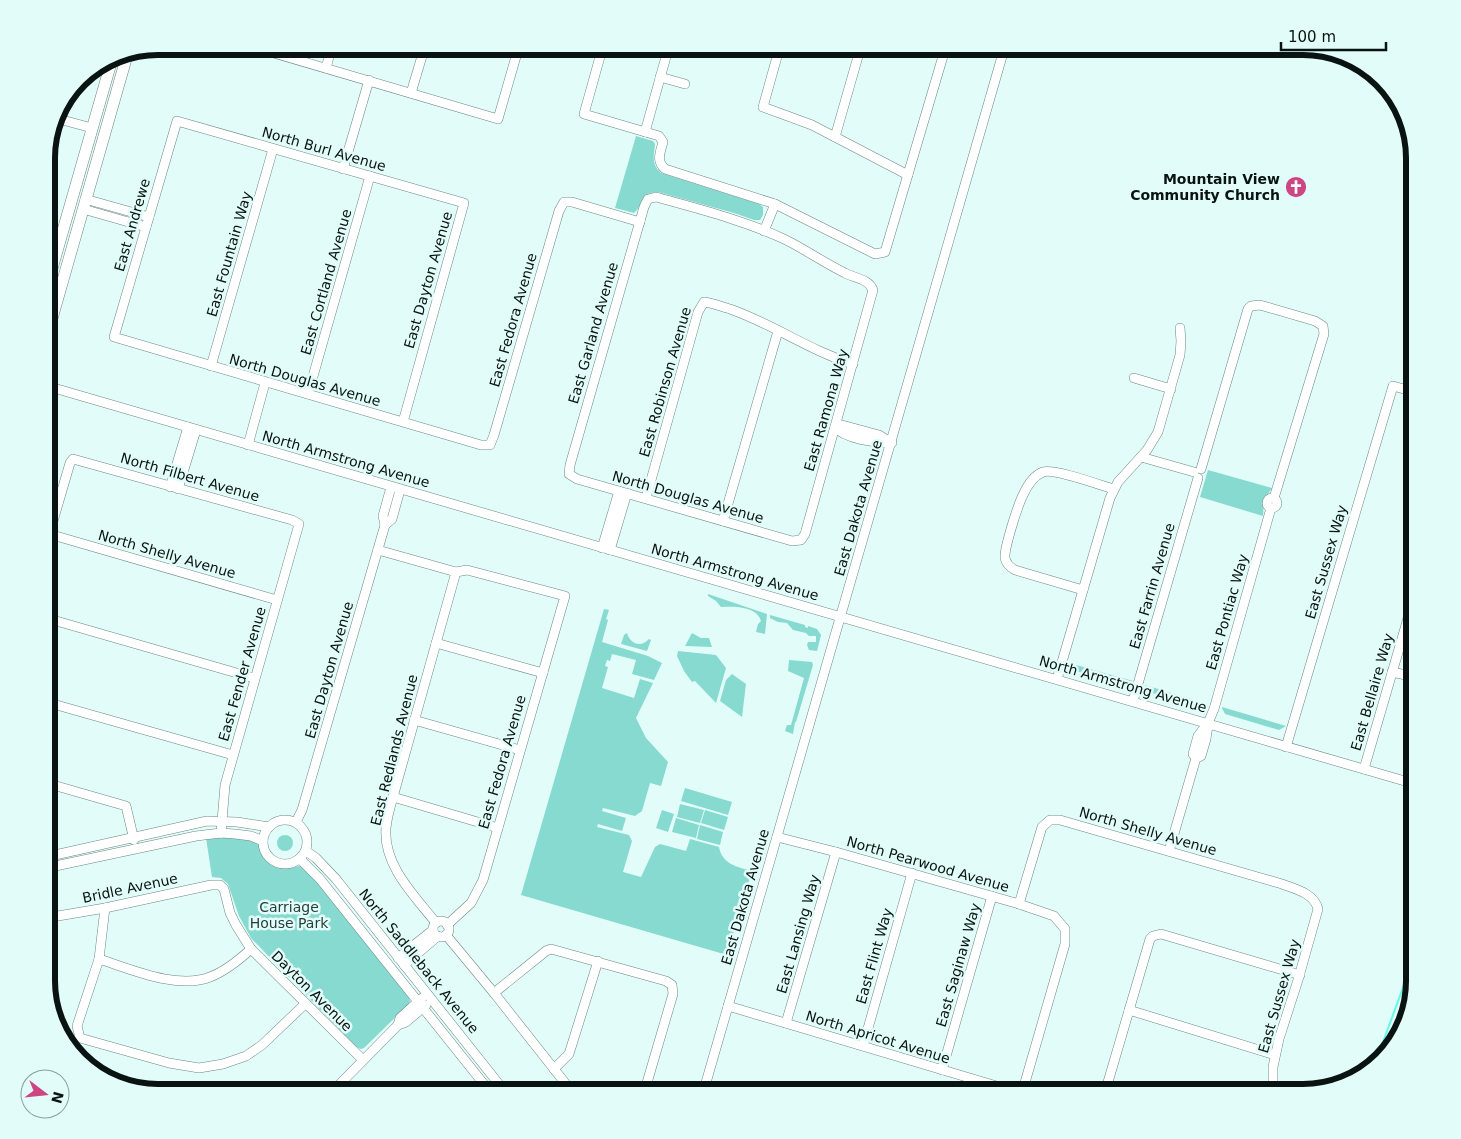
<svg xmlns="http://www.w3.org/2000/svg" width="1461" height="1139" viewBox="0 0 1461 1139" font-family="'DejaVu Sans',sans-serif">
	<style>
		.green { fill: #87dacf }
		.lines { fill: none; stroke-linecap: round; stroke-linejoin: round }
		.stream { stroke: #63f9e9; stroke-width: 2 }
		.minor-casing { stroke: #6d8682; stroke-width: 10 }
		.major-casing { stroke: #6d8682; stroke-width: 12 }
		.minor { stroke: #fff; stroke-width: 9 }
		.major { stroke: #fff; stroke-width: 11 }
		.labels { text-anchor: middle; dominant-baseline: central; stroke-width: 5; stroke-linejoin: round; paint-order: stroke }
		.street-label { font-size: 14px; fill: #091311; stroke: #e2fdf9 }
		.poi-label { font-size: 14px; font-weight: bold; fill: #091311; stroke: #e2fdf9; text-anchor: end }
		.park-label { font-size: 14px; fill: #253f3b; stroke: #e2fdf9 }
		.rim { fill: none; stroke: #091311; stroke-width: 6 }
	</style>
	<rect width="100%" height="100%" fill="#e2fdf9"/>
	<g class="green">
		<path d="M636,136L653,141L655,144C654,156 651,164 661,173L759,204L763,207V215L760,220H754L734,213L658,192C638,193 645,204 634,213L615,208Z"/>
		<path d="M1208,470L1272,488L1264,500L1263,516L1200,497Z"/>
		<path d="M708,594L767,614L765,634L756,632L758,624L761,621C757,606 733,606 721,607L716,601L708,596Z"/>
		<path d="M604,609L609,610L606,619L608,620L602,642L648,656L662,663L654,680L632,674L636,660L612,654L610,661L607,660L605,666L608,667L602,688L634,698L640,679L653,683L636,718L646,738L668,762L661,786L650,783L642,811L635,816L603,808L602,811L626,818L622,831L598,824L597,827L629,835L632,841L623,872L641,877L655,847L660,844L686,851L690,839L719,847C722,864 737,867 752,871L727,955L521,895Z"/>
		<path d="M770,615L805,625V627L808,628V626L817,629L821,635L817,651L809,650L807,645L808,642H816V636H809L806,633L793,630L787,623L778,622L770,618Z"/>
		<path d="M627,633C630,644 641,648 649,639L651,640L647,651L621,644L624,635Z"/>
		<path d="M692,633L701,638H709L712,647L685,646Z"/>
		<path d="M678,651L716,655L726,668L716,703L695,681L692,682L684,671L677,656Z"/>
		<path d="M789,660L812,662L813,665L796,722H795L793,734L785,731L787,725H791L804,678L788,671Z"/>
		<path d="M1069,663L1133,681L1125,686L1073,670Z"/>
		<path d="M732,674L746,684L742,717L720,701L726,680Z"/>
		<path d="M1145,685L1208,704L1202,708L1149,692Z"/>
		<path d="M1222,708V707L1286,726L1279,730L1225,714Z"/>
		<path d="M685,788L732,802L728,815L681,801Z"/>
		<path d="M680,804L704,810L700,823L677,817Z"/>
		<path d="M662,810L674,814L668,832L656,828Z"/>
		<path d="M705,810L728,817L724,830L701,823Z"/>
		<path d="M676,818L699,825L696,838L672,832Z"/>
		<path d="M700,825L723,832L720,845L697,839Z"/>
		<circle cx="285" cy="843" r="8"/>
		<path d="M220,837L247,839L258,843C262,856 269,867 284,868C290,869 295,866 301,866L315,879L409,997L410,1001L408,1005L364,1048L361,1049L356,1047L251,938L239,916L228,884L221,878L212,877L206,838Z"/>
	</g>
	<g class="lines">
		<path class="stream" d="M1371,1066L1383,1042L1415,955"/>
		<g class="minor-casing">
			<g id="minor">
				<path d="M250,46L498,119L519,46"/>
				<path d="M603,46L584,114L659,136L663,142C660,153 656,161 665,169L775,204L875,254L885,252L946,46"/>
				<path d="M780,46L763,107L812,125L908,175"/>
				<path d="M326,68L332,46"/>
				<path d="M660,77L685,84"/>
				<path d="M411,93L425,46"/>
				<path d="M55,118L92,128"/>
				<path d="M645,132L669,46"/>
				<path d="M835,137L861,46"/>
				<path d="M343,169L369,80"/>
				<path d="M656,197C699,209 743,220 784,239C805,249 824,263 845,273C854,278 869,279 873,290L805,534L801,540L792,541L577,479L569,474L570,465L644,207L648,199Z"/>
				<path d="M85,199L149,217"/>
				<path d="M83,209L146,227"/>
				<path d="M764,231L775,204"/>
				<path d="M211,366L273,149"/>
				<path d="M1134,378L1171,389"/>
				<path d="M47,386L1415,784"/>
				<path d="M308,394L370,176"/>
				<path d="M403,422L464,203L177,121L114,337L481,445H490L494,435L559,211L564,202H572L640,222"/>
				<path d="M842,425L879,435L892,443C876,443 845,439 835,427Z"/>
				<path d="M248,445L265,383"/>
				<path d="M1141,457L1194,472"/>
				<path d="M1201,469L1248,309L1251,306L1260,305L1315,321L1323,326L1324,334L1274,498"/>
				<path d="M170,487L188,427"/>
				<path d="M178,489L196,430"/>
				<circle cx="1272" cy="503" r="5"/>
				<path d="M646,498L698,312L704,302C713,303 722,307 730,309C773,324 810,351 853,364"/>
				<path d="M723,521L778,331"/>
				<path d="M385,525L383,516L391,487"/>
				<path d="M49,534L277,600"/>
				<path d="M46,545L70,463L73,459L292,520L299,524L225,785L221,833"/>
				<path d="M602,548L619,491"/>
				<path d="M378,550L456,572L467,570L565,596L483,880L471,903L447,925"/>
				<path d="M610,550L627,493"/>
				<path d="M1083,590L1015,570C1010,567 1006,564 1005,558C1004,548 1018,505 1023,495C1027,486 1033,476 1043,472C1053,468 1100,485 1113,489"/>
				<path d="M46,618L254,678"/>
				<path d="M436,643L543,673"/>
				<path d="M1392,672L1415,677"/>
				<path d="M1057,679L1110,498L1118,482L1147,450L1158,432L1180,355L1181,341L1180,328"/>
				<path d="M1133,701L1198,478"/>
				<path d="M46,702L233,755"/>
				<path d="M414,720L520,750"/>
				<path d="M1286,747L1393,386L1415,392"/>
				<path d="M1196,758L1193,754L1198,736L1208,723L1214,709L1271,508"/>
				<path d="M1364,769L1415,594"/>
				<path d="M46,783L126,806L134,840"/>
				<path d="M393,797L498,828"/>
				<circle cx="285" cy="842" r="22"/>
				<path d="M296,822L302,810L385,525L392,519L400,490"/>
				<path d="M777,837L836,852L1019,904L1054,916L1065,929V944L1022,1093"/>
				<path d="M306,851L316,858L336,879L506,1093"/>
				<path d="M1169,851L1196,758L1201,756L1206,739L1208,725"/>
				<path d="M46,857L207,821L237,822L269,827"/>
				<path d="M300,859L320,879L491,1093"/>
				<path d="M46,868L196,836L221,833L235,834L251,836L263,841"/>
				<path d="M1019,904L1042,827L1050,820H1060L1282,884C1295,889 1314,893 1318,909L1298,980L1279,1039L1273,1067V1093"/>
				<path d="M105,908L99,959L77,1026L80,1038L169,1063L199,1068L223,1064L246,1056L262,1045L305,1004"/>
				<path d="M46,918L105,908L211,885H220L224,889L230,913L236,925L251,949L363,1060"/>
				<circle cx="441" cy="929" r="8"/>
				<path d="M436,923C415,896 383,866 386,828C387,818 390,807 393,797L456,572"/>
				<path d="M446,935L494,993L573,1093"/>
				<path d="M398,958L433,930"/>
				<path d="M99,959C131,969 177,990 210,977C226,971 239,960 251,949"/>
				<path d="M404,965L438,936"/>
				<path d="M494,993L546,951L551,949L666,981L672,985L673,994L644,1093"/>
				<path d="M728,1006L1020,1093"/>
				<path d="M1129,1010L1275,1055"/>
				<path d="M786,1023L836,852"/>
				<path d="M398,1025L400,1018L422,998"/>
				<path d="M863,1046L912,873"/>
				<path d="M554,1069L569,1054L598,961"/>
				<path d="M942,1070L992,896"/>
				<path d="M1273,1090L1304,1089"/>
				<path d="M331,1093L398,1025L406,1022L426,1005"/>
				<path d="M407,1093L418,1087L427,1093"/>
				<path d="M703,1093L1005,46"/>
				<path d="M1116,1093L1108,1082L1150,939L1153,936L1161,934L1300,975"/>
			</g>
		</g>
		<g class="major-casing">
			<g id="major">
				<path d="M47,286L113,56"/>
				<path d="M47,336L128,52"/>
			</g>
		</g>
		<use href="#minor" class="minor"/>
		<use href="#major" class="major"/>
	</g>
	<defs>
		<g id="church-disc" transform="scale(1.125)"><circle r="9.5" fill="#cd4581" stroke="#e2fdf9"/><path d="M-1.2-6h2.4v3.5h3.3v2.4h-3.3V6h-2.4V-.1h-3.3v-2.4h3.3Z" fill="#fff"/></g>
	</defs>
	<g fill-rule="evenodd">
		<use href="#church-disc" x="1296" y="187"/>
	</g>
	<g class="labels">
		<g class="street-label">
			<text transform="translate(324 149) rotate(16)">North Burl Avenue</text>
			<text transform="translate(132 225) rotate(-74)">East Andrewe</text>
			<text transform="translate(229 254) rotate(-74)">East Fountain Way</text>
			<text transform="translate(428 280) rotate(-74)">East Dayton Avenue</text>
			<text transform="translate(326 282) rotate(-74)">East Cortland Avenue</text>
			<text transform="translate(513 320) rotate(-74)">East Fedora Avenue</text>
			<text transform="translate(593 333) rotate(-74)">East Garland Avenue</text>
			<text transform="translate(305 380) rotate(16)">North Douglas Avenue</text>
			<text transform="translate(665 382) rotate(-74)">East Robinson Avenue</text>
			<text transform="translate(826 410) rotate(-74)">East Ramona Way</text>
			<text transform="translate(346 459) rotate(16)">North Armstrong Avenue</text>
			<text transform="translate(190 477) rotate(16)">North Filbert Avenue</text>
			<text transform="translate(688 497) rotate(16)">North Douglas Avenue</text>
			<text transform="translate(858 508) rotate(-74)">East Dakota Avenue</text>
			<text transform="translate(167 554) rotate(16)">North Shelly Avenue</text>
			<text transform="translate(1326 562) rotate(-74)">East Sussex Way</text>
			<text transform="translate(735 572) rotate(16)">North Armstrong Avenue</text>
			<text transform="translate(1152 586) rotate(-74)">East Farrin Avenue</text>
			<text transform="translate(1227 612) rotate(-74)">East Pontiac Way</text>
			<text transform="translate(329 670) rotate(-74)">East Dayton Avenue</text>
			<text transform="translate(242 674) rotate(-74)">East Fender Avenue</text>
			<text transform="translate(1123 684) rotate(16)">North Armstrong Avenue</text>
			<text transform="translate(1372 692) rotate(-74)">East Bellaire Way</text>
			<text transform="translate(394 750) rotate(-76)">East Redlands Avenue</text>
			<text transform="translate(502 762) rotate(-74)">East Fedora Avenue</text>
			<text transform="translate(1148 831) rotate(16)">North Shelly Avenue</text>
			<text transform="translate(928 864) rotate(16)">North Pearwood Avenue</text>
			<text transform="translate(130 888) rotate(-12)">Bridle Avenue</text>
			<text transform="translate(745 897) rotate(-74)">East Dakota Avenue</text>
			<text transform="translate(798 934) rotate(-74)">East Lansing Way</text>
			<text transform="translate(874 956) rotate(-74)">East Flint Way</text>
			<text transform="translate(419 961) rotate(51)">North Saddleback Avenue</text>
			<text transform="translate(958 965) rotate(-74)">East Saginaw Way</text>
			<text transform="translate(312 991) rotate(45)">Dayton Avenue</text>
			<text transform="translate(1279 996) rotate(-74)">East Sussex Way</text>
			<text transform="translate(878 1037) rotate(17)">North Apricot Avenue</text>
		</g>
		<g class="poi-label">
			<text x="1280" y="179">Mountain View<tspan x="1280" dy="16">Community Church</tspan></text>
		</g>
		<g class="park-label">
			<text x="289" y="907">Carriage<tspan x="289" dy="16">House Park</tspan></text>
		</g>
	</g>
	<path d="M0 0H1461V1139H0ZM158 55H1303A103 103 0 0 1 1406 158V981A103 103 0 0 1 1303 1084H158A103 103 0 0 1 55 981V158A103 103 0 0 1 158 55Z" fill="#e2fdf9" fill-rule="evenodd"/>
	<path class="rim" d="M158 55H1303A103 103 0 0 1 1406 158V981A103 103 0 0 1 1303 1084H158A103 103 0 0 1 55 981V158A103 103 0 0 1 158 55Z"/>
	<g transform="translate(45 1094) rotate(106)"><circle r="24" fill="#e2fdf9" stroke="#8b9f9c"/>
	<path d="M0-4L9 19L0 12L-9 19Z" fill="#cd4581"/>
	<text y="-8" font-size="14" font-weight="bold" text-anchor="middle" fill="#091311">N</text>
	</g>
	<path d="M1281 42v8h105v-8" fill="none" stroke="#091311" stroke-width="2.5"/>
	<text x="1288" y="42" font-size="15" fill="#091311" stroke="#e2fdf9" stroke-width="4" paint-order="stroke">100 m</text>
</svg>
